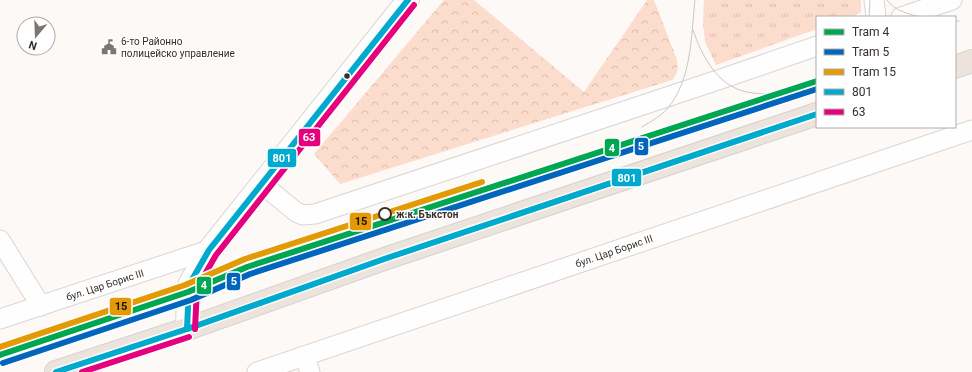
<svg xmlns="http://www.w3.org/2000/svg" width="972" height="372" viewBox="0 0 972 372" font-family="Roboto,sans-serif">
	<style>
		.grass { fill: url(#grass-tufts) }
		.park { fill: url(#park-crowns) }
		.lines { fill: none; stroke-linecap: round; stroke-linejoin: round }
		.minor-casing { stroke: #dad5d2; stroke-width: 21 }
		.tertiary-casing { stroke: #dad5d2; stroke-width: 24 }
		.primary-casing { stroke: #d6d3d1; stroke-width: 24 }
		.minor { stroke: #fffefe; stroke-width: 19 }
		.tertiary { stroke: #fffefe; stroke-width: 22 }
		.primary { stroke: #ece3dc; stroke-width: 22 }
		.tram { stroke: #c9c8c7; stroke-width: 1 }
		.bus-1-casing { stroke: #fff; stroke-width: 9 }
		.bus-2-casing { stroke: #fff; stroke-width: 9 }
		.bus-1 { stroke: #00a9ce; stroke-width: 6 }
		.bus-2 { stroke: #e5007d; stroke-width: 6 }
		.tram-1-casing { stroke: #fff; stroke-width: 9 }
		.tram-2-casing { stroke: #fff; stroke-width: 9 }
		.tram-3-casing { stroke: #fff; stroke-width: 9 }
		.tram-1 { stroke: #00a651; stroke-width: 6 }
		.tram-2 { stroke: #0065bd; stroke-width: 6 }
		.tram-3 { stroke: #e49a04; stroke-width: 6 }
		.bus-dot { fill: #372e2a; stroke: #fff; stroke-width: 1.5 }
		.stop-dot { fill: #fff; stroke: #372e2a; stroke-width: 2 }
		.labels { text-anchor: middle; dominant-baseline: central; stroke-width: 3; stroke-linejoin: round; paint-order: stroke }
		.poi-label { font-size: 10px; fill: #372e2a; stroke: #fff; text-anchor: start }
		.stop-label { font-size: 10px; font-weight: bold; fill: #372e2a; stroke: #fff; text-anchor: start }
		.street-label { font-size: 10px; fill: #372e2a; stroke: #fff }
		.line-badge { stroke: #fff; stroke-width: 1.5 }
		.badge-label { font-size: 11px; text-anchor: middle; font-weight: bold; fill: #fff }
		.pale-badge-label { font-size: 11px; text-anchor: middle; font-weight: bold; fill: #111 }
	</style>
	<defs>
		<pattern id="grass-tufts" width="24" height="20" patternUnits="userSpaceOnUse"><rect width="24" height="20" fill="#fcddcd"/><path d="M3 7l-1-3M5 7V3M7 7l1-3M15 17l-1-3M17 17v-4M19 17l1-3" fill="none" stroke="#d9beb0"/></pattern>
		<pattern id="park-crowns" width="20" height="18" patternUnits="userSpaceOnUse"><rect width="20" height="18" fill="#fcddcd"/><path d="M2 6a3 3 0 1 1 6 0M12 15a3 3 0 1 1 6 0" fill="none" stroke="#d9beb0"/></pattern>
	</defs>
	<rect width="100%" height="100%" fill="#fcf9f7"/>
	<path class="grass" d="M704,0H861V12L851,17H817V29L716,65L705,42L703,22Z"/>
	<path class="park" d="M444,0H474L584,92L647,0H654L677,60C678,68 678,74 672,80L340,184L314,154Z"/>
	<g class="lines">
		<g class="minor-casing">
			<g id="minor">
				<path d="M874,0L876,17"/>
				<path d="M901,17L952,0"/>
				<path d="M262,184L296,212L303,215L315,214L721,79L817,46"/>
				<path d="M0,240L41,306"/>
				<path d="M0,319L209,250"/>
				<path d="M304,356L310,372"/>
				<path d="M257,372L972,130"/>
			</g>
		</g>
		<g class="tertiary-casing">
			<path id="tertiary" d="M187,329L188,292L189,285L209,250L408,0"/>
		</g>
		<g class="primary-casing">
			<g id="primary">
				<path d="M955,67L972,61"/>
				<path d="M56,372L187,329L387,258L817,114"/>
			</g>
		</g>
		<use href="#minor" class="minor"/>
		<use href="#tertiary" class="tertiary"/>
		<use href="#primary" class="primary"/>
		<g class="tram">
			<path d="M887,0C895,11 908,14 921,17"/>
			<path d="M869,17L870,0"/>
			<path d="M955,21H959"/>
			<path d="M693,30C702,56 717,86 747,92C756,94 765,94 775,94"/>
			<path d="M809,83L817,79"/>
			<path d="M642,127C650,122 661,116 667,109C692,80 691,36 695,0"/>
		</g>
		<g class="bus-1-casing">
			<g id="bus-1">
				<path d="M187,329L189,285L209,250L408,0"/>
				<path d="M56,372L187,329L387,258L817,114"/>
			</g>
		</g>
		<g class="bus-2-casing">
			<g id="bus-2">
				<path d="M195,329L197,288L216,255L414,5"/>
				<path d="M82,372L189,337"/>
			</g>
		</g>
		<use href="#bus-1" class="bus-1"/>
		<use href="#bus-2" class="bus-2"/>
		<g class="tram-1-casing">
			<path id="tram-1" d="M0,355L188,292L247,267L817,81"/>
		</g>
		<g class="tram-2-casing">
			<path id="tram-2" d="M3,363L191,300L250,274L817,89"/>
		</g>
		<g class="tram-3-casing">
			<path id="tram-3" d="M0,347L185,285L245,259L482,182"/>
		</g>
		<use href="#tram-1" class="tram-1"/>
		<use href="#tram-2" class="tram-2"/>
		<use href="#tram-3" class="tram-3"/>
	</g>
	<defs>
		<g id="civic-bare" transform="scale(1.2)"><path d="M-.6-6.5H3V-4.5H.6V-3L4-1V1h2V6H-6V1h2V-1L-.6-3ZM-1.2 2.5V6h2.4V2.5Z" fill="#7c7572" stroke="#fff" stroke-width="2.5" paint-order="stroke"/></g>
	</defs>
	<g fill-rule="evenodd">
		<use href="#civic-bare" x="109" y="47"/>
	</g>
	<circle class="bus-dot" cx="347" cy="76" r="3.5"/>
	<circle class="stop-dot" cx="385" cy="214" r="6"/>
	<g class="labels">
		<g class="poi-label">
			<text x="121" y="41">6-то Районно<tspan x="121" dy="12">полицейско управление</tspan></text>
		</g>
		<g class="stop-label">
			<text x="396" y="214">ж.к. Бъкстон</text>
		</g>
		<g class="street-label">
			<text transform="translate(614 251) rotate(-19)">бул. Цар Борис III</text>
			<text transform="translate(105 285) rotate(-18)">бул. Цар Борис III</text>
		</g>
	</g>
	<g class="line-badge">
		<rect x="298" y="128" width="23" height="19" rx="4" fill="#e5007d"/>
		<rect x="634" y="137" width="15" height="19" rx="4" fill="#0065bd"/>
		<rect x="604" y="138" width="16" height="19" rx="4" fill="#00a651"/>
		<rect x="267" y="148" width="30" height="20" rx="4" fill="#00a9ce"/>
		<rect x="611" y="168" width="31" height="19" rx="4" fill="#00a9ce"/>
		<rect x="349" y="212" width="23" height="19" rx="4" fill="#e49a04"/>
		<rect x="226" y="272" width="15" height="19" rx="4" fill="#0065bd"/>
		<rect x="196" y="276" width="16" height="19" rx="4" fill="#00a651"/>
		<rect x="109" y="297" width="23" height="19" rx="4" fill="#e49a04"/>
	</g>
	<g class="badge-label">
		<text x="309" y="141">63</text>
		<text x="641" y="150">5</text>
		<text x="612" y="152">4</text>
		<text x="282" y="162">801</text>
		<text x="627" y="182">801</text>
		<text x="234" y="285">5</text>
		<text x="204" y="289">4</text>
	</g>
	<g class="pale-badge-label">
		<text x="361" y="225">15</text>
		<text x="121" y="310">15</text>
	</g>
	<rect x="816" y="16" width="140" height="112" fill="#ffffff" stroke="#afabaa"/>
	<rect x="824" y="29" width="20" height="6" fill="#00a651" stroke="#afabaa"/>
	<text x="852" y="36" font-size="12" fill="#372e2a">Tram 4</text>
	<rect x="824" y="49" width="20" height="6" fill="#0065bd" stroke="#afabaa"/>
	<text x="852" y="56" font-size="12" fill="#372e2a">Tram 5</text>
	<rect x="824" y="69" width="20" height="6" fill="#e49a04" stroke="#afabaa"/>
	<text x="852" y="76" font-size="12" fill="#372e2a">Tram 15</text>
	<rect x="824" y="89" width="20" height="6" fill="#00a9ce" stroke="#afabaa"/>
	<text x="852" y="96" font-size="12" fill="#372e2a">801</text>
	<rect x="824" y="109" width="20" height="6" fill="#e5007d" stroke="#afabaa"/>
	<text x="852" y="116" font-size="12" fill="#372e2a">63</text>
	<g transform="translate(36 36) rotate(199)"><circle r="19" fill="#ffffff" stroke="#afabaa"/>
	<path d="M0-3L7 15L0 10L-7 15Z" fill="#7c7572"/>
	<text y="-6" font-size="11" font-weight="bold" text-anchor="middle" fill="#372e2a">N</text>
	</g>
</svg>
